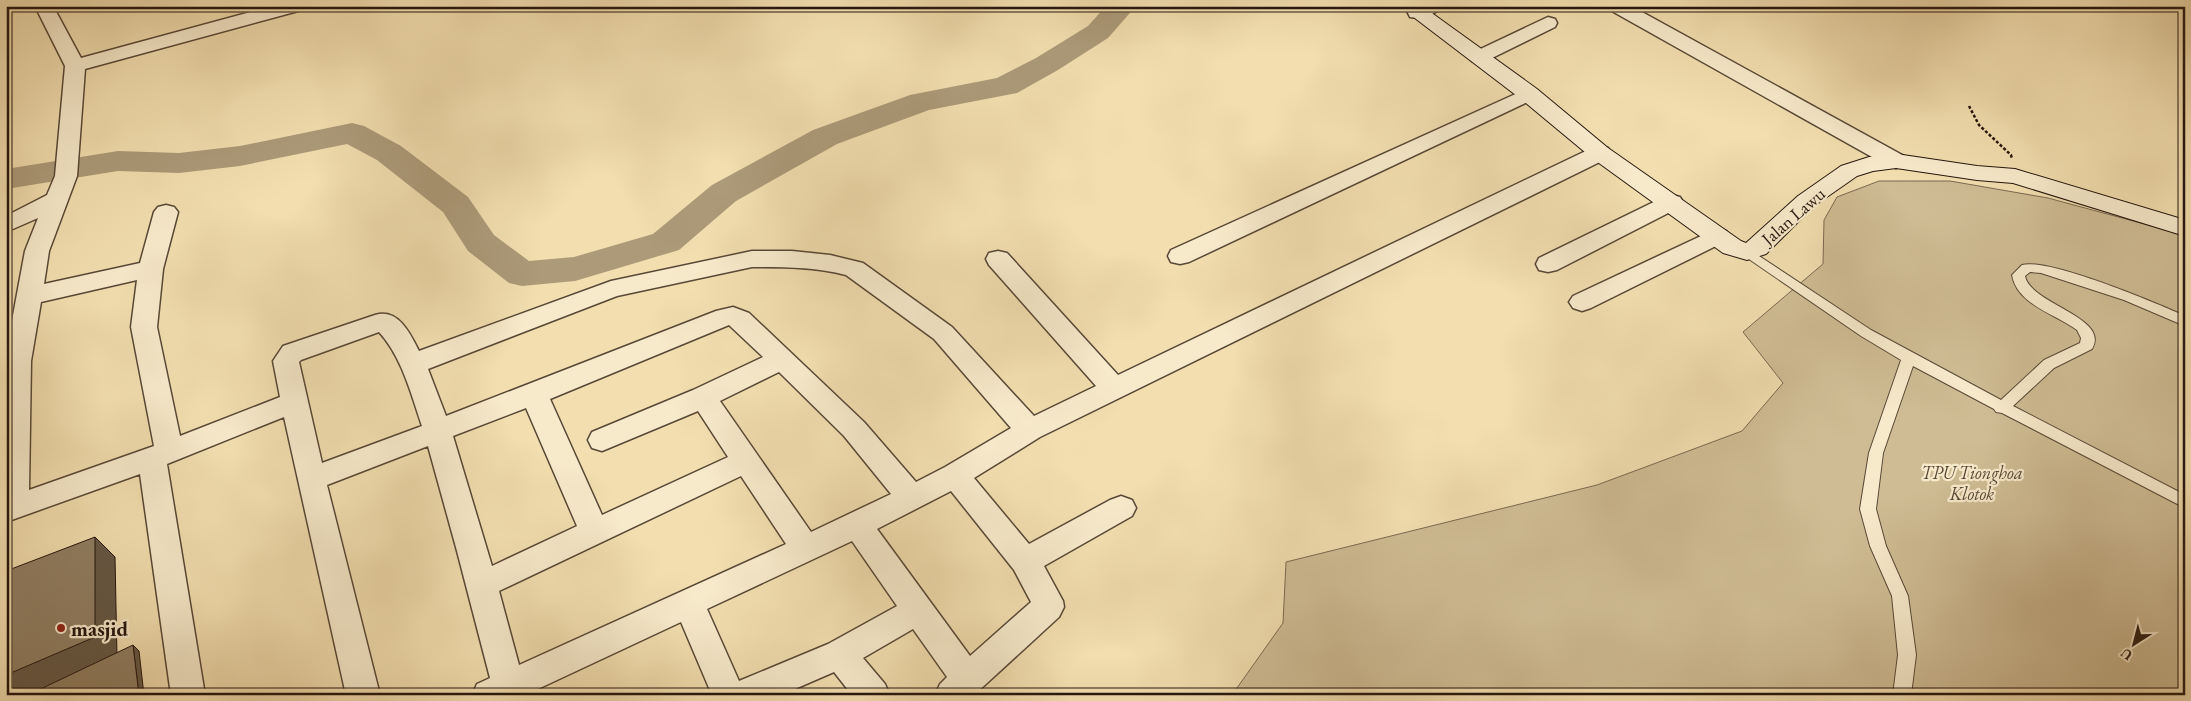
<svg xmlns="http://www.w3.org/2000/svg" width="2191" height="701" viewBox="0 0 2191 701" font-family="'EB Garamond',serif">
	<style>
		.green { fill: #cfbc94; stroke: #7a6952 }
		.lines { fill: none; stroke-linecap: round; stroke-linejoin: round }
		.river { fill: #ac9a79; fill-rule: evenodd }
		.lane-casing { stroke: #584837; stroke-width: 2 }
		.street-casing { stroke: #584837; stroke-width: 3 }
		.secondary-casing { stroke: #25160f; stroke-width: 2 }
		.path { stroke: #25160f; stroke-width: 2.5; stroke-dasharray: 3 2; stroke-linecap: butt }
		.lane { fill: #f7eacb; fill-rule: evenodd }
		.street { fill: #f7eacb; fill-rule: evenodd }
		.secondary { fill: #f7eacb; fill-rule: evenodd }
		.shaded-wall { fill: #655845; stroke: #25160f }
		.building { fill: #907e62; stroke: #25160f }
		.poi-dot { fill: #8f2418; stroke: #f7eacb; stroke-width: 2 }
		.labels { text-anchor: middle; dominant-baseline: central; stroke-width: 4.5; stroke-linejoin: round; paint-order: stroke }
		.street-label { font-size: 18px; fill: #25160f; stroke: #f7eacb }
		.park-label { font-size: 18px; font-style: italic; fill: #584837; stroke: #f7eacb }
		.near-poi-label { font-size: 21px; font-weight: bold; fill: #25160f; stroke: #f7eacb; text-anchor: start }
	</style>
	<rect width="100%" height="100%" fill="#f2deaf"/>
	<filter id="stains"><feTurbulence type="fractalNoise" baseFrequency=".004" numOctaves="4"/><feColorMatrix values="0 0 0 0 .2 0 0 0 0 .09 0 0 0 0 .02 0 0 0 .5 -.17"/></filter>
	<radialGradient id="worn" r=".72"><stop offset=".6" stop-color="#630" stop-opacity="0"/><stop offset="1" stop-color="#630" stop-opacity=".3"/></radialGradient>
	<path class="green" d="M1879,181H1950L2048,198L2185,235V695H1232L1283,623L1286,562L1597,485L1742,431L1783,383L1743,332L1823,264L1824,220L1837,197Z"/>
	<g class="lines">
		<path class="river" d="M1106,6H1136L1108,38L1058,70L1017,93L929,110L837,144L736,201L679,250L575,281L522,286L509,283L468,251L443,212L377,160L347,144L240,166L179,173L118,171L6,189V169L118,151L179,153L240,146L352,123L364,126L401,146L468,197L494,235L529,261L574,257L653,234L712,185L813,130L910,95L997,78L1036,58L1088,26Z"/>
		<g class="lane-casing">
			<path id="lane" d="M1747,248L1871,330L2001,400L2044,360L2080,343L2081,338L2077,330C2056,314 2017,305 2012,275L2022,265C2049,258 2156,303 2185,316V326L2124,300L2041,273L2030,272L2025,276C2030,304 2111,317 2092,349L2054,368L2013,406L2185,495V508L2002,413L1996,412L1994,409L1913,366L1883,453L1876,509L1886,546L1908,596L1916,655L1911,695H1893L1898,655L1892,596L1870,546L1860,509L1869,453L1901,360L1861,336L1743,255L1741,252L1743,249Z"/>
		</g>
		<g class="street-casing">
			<g id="street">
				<path d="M35,6H53L81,58L273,6H304L302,10L85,69L77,176L49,251L44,284L140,263L154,212L158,207L166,205L174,207L178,212L163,269L157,327L180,436L280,397L273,361L283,346L375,315C398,308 410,333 419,351L611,281L752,251H792L830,255L863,263L952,327L1034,416L1096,386L989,265L986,259L989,253L998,251L1007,253L1118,375L1592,148L1600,146L1608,148L1611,153L1608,158L1040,437L974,478L1029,544L1110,500L1121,496L1132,500L1136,508L1132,516L1044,566L1063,601L1064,607L1059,617L974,695H935L940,684L947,677L913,629L863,658L885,684L890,695H852L834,672L781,695H712L681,622L525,695H472L477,684L490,678L457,551L428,446L327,485L380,695H346L284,417L167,464L205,695H171L140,474L6,522V353L25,251L38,218L6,232V216L47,195L55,176L65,66ZM752,267C784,267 815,267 846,275L934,339L1011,428L945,467L916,482L864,422L749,313L733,307L716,311L446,416L428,369L617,296ZM137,280L131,327L154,446L29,490L31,361L41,302ZM729,325L763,357L693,390L592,432L588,440L592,448L602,451L698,411L728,457L602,515L550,399ZM379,332C402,357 411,394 422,426L322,463L299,362L301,360ZM779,372L844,436L891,494L811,532L720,401ZM526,408L577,526L492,566L453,436ZM741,476L786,544L519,665L499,591ZM951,491L1014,570L1031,602L970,656L877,529ZM852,541L897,606L828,644L739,681L707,609Z"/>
				<path d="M1417,6H1442C1436,15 1420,19 1410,17L1408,13L1410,9Z"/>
				<path d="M1608,6H1631L1904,156L1907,161L1904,166L1896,168L1888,166L1610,10Z"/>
				<path d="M1548,17L1555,19L1557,23L1555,27L1486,61L1479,63L1472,61L1469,57L1472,53Z"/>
				<path d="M1529,88L1536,90L1539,94L1536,98L1189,262L1180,264L1171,262L1168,256L1171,250Z"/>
				<path d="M1672,195L1680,197L1683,202L1680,207L1557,270L1548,272L1539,270L1536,264L1539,258L1664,197Z"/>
				<path d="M1718,228L1726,231L1730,236L1726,241L1591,308L1582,311L1573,308L1569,302L1573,296Z"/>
			</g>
		</g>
		<g class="secondary-casing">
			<path id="secondary" d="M1399,6H1422L1537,89L1608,148L1741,241L1746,243L1798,196L1841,166L1869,157L1896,154L1977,166L2015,169L2185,220V236L2013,183L1977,180L1896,168L1873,171L1857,176L1814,206L1766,254L1747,260L1723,253L1592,158L1521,99Z"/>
		</g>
		<path class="path" d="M1969,106L1979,125L2011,155L2012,159"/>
		<use href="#lane" class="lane"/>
		<use href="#street" class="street"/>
		<use href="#secondary" class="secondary"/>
	</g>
	<g class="shaded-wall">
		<path d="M95,537L115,557L117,657L28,695H6V675Z"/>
		<path d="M133,645L139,651L144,695H139Z"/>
	</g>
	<g class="building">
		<path d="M95,537V637L6,675V571Z"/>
		<path d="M133,645L139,695H28Z"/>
	</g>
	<circle class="poi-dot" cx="61" cy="628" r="5"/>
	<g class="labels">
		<g class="street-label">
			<text transform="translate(1793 216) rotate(-41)">Jalan Lawu</text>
		</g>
		<g class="park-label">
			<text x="1972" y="472">TPU Tionghoa<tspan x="1972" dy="21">Klotok</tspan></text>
		</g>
		<g class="near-poi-label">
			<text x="71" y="628">masjid</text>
		</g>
	</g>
	<rect width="2191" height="701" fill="none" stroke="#f2deaf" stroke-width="25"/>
	<rect x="8" y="8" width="2176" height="686" fill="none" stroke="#25160f" stroke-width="2.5"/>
	<rect x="12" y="12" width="2166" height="676" fill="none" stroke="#25160f"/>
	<g transform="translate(2134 644) rotate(216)" stroke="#f7eacb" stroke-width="4" paint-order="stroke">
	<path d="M0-4L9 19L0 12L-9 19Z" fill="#25160f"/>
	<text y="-8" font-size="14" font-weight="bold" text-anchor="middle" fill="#25160f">U</text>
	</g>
	<rect width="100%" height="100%" filter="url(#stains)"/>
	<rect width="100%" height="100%" fill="url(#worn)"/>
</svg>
